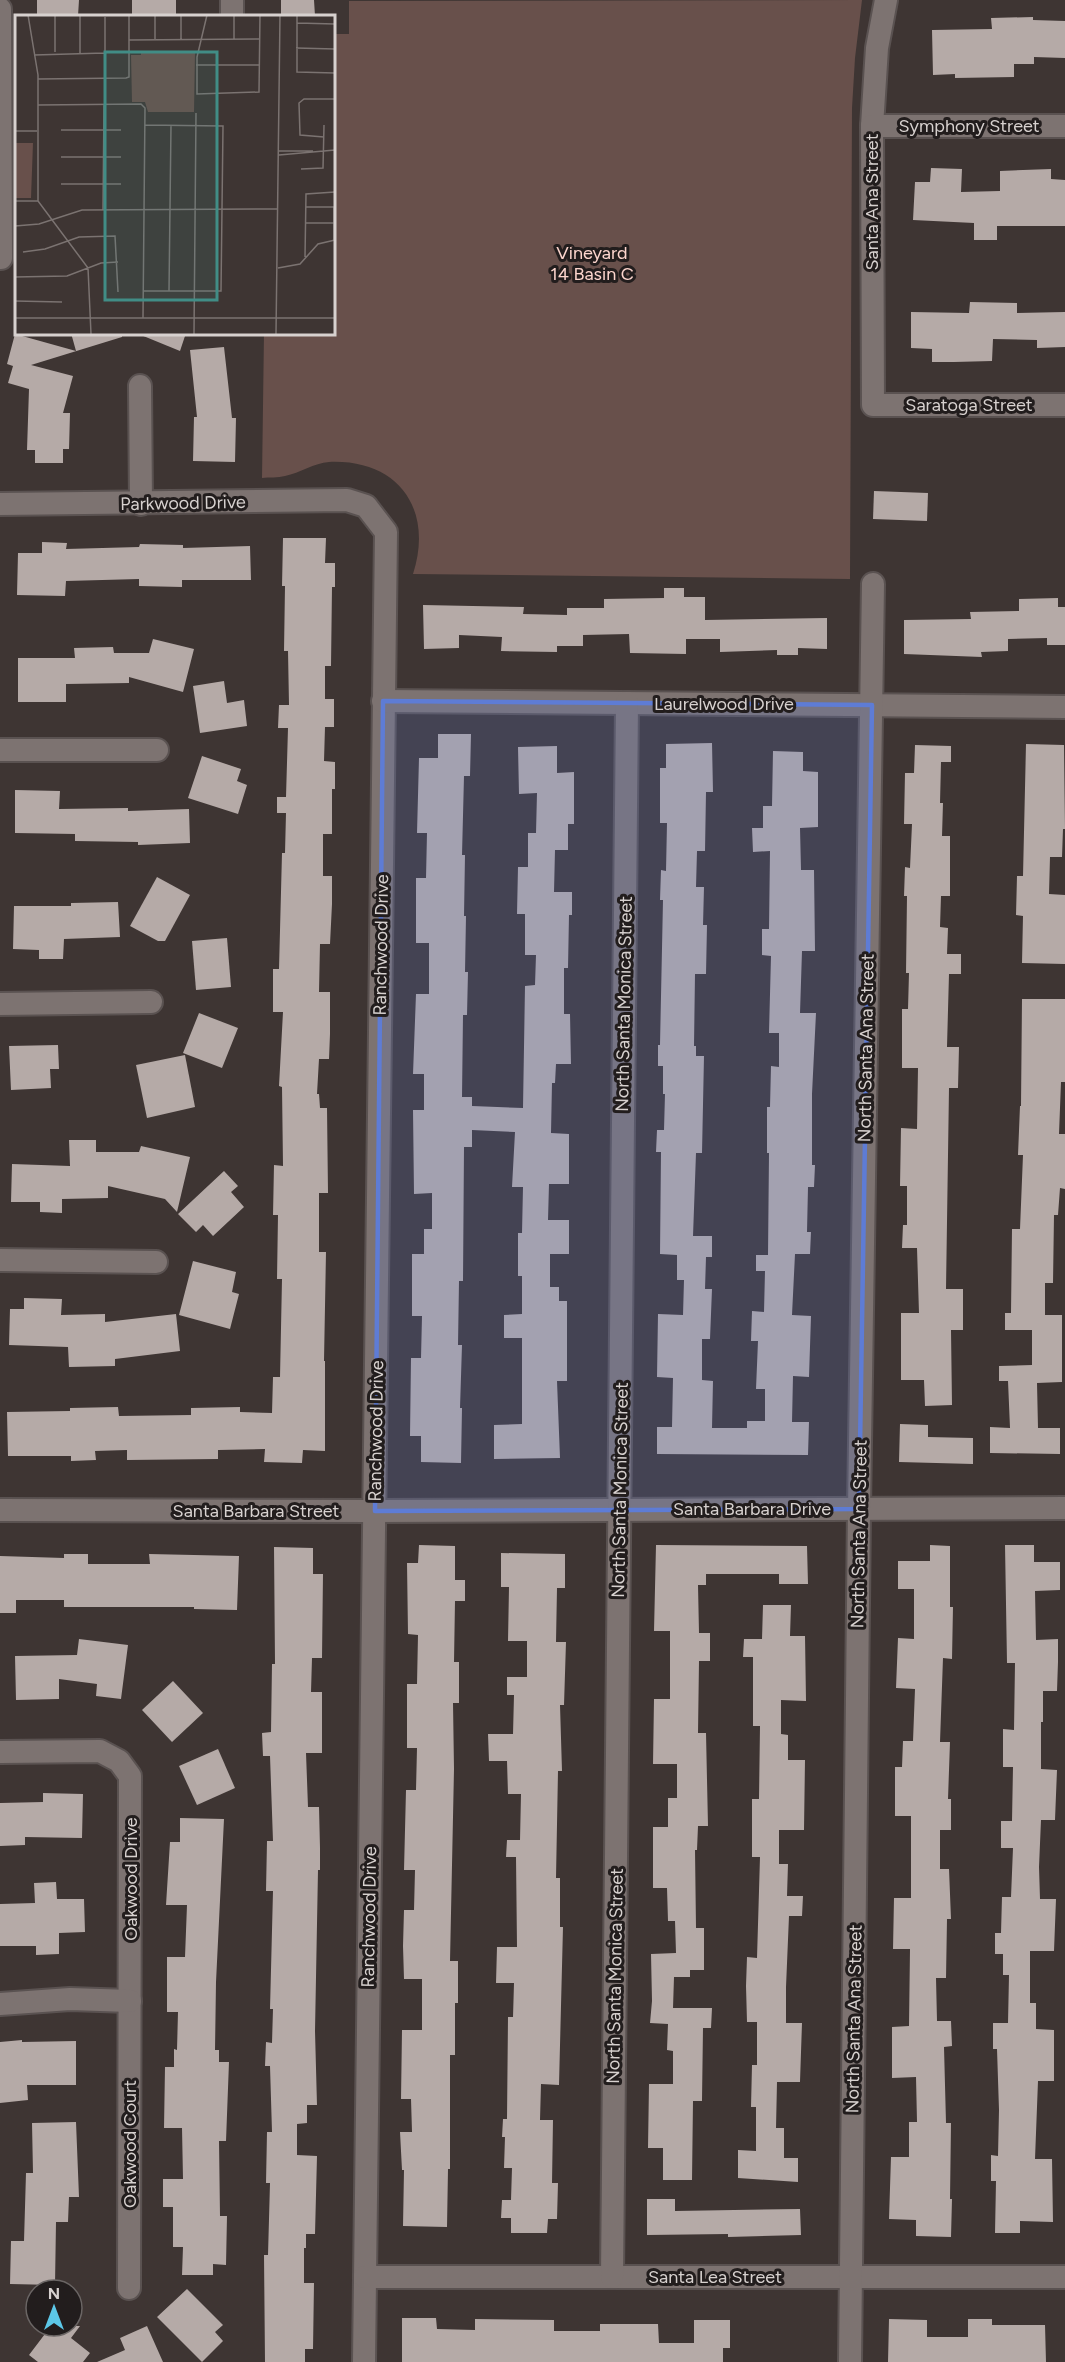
<svg xmlns="http://www.w3.org/2000/svg" width="1065" height="2362" viewBox="0 0 1065 2362" font-family="Figtree,sans-serif">
	<style>
		.green { fill: #68504b }
		.building { fill: #b5aaa7 }
		.lines { fill: none; stroke-linecap: round; stroke-linejoin: round }
		.minor-casing { stroke: #5a5251; stroke-width: 26 }
		.minor { stroke: #7d7371; stroke-width: 22 }
		.marked { fill: #5e7cd5; fill-opacity: 0.2; stroke: #5e7cd5; stroke-width: 4.5; stroke-linejoin: round }
		.labels { text-anchor: middle; dominant-baseline: central; stroke-width: 6; stroke-linejoin: round; paint-order: stroke }
		.street-label { font-size: 18px; fill: #d7d1cf; stroke: #221d1d }
		.park-label { font-size: 18px; fill: #fcd5cd; stroke: #221d1d }
		.inset-road { fill: none; stroke: #7b7371; stroke-width: 1.5 }
		.view { fill: #418d86; fill-opacity: 0.15; stroke: #418d86; stroke-width: 3 }
		.inset-edge { fill: none; stroke: #d7d1cf; stroke-width: 3 }
	</style>
	<rect width="100%" height="100%" fill="#3e3533"/>
	<path class="green" d="M862,0L855,58L852,108L850,579L413,574C434,509 398,459 329,462C314,463 300,473 285,476C278,478 269,477 262,478L264,333H333V34H349V1Z"/>
	<g class="building">
		<path d="M37,0H79L78,16L37,15Z"/>
		<rect x="132" y="0" width="44" height="16"/>
		<path d="M281,0H314L315,16H281Z"/>
		<path d="M1033,17V20L1065,21V58L1034,57V64H1014V77L955,78V74L933,75L932,30L992,29L991,18Z"/>
		<path d="M931,168L962,169L961,192L1000,191V171L1051,169V179L1065,180V226H997V240H974V223L913,220L915,182H930Z"/>
		<path d="M970,302L1017,303V313L1065,312V347L1037,348V340L993,339L992,361L954,362H932V349L911,348V312L969,313Z"/>
		<path d="M71,333H122V337L31,365L73,376L63,413H70L69,449H63V463H35V450H27L29,389L8,383L13,366L7,364L15,334L76,351Z"/>
		<path d="M136,333H186L180,351Z"/>
		<path d="M224,347L232,418H236L235,462L193,461L194,417H197L190,350Z"/>
		<path d="M874,491L928,493L927,521L873,519Z"/>
		<path d="M283,538H326L325,563H335V587H332L331,666H325V699H334V727H325L324,761L335,762V789H332V834H323V876H332V904L330,944H320L319,992H330V1034L329,1059H319L317,1094H319L320,1108H327L328,1193H319V1252H326L324,1361H325V1451L303,1450L302,1463L264,1462L265,1449L218,1450V1459L127,1460V1450L95,1451L96,1460L71,1461V1456H8L7,1412L70,1411V1408L118,1407L119,1416L191,1415V1408L240,1407V1412L272,1413L273,1377H280L282,1279H277L278,1215H273L274,1165L283,1166L282,1087L279,1086L283,1012H273V969H279L282,853H285L286,813H277V797H286L288,728H278L279,705H289L288,651H284L285,586H282Z"/>
		<path d="M42,542L67,543L66,549L139,547L140,544L183,545V548L250,546L251,580H182V587L139,586V579L66,581L65,596L17,595L18,553H42Z"/>
		<path d="M664,588H684V597H705V620L827,618V649L798,648V655H777V650L720,652V639H686V654L630,653L629,634L583,635V646H557V652L501,651L502,637L459,635V648L424,649L423,605L524,607L523,614L567,615V608H604V599L664,598Z"/>
		<path d="M1058,598V607H1065V645H1047V638L1008,639V651L981,652L982,657L904,654V620L971,619L970,612L1019,611V599Z"/>
		<path d="M153,639L194,649L183,692L129,677V683L66,684V702H18V658H75L74,648L113,647L114,653H149Z"/>
		<path d="M224,681L227,703L244,700L247,726L200,733L193,686Z"/>
		<path d="M438,734H471L470,776H464L462,855H465L464,916H466L465,972H468L467,1015H463L462,1097H472V1106L523,1108L525,986L535,985L536,955H525V914H517L518,867H528V833H536L537,793L519,794L518,747L557,746V773L574,772V824H568V850H555L554,892H572V915H569L568,968H564V1014H570L571,1064H556L555,1083H552L551,1133L569,1134V1184H549L548,1220H569V1254H550V1287H559V1301H567V1381H557L560,1458L494,1459V1425L522,1424V1338H504V1315L522,1314V1276H518V1233H522L523,1187H512L515,1132L472,1130V1147H464L463,1281H459L458,1345H462L460,1408H462L461,1463L421,1462V1436H410L411,1358H421L422,1316H412V1254H424V1229H432V1193L414,1194L413,1110H424V1074H413L416,994H429V943H416V878H426L427,833H417L419,758H438Z"/>
		<path d="M712,743L713,792H706L705,851H697L696,887H704L703,925H707L706,974H695L694,1046H696V1056H704L702,1153H696L693,1236H712V1257H706L705,1289H712L710,1339H702V1380L713,1381L712,1428H747V1421H765V1389H756L758,1341H751L752,1311L764,1312L765,1271H756V1255H768L769,1153H767V1107H770L771,1066L779,1067V1033H769L771,956L762,955V929H769L770,851L753,852L752,828H763V806H772L773,751L803,752V771L818,772V827L800,828L801,870H814L815,951H802L800,1013H816L812,1094V1165H815L814,1187H808L807,1232H811L810,1254H795L792,1315L811,1316L809,1377L793,1376L792,1422H809L808,1455L657,1454V1427H672L673,1378L657,1377L658,1314L683,1315L684,1280H677V1255L660,1254L661,1152H656L657,1130H664L665,1094H663V1066H658V1045H660L663,900H660L661,870L666,871L667,823H660V768H666V744Z"/>
		<path d="M1026,744L1064,745L1065,829H1063L1062,857H1050L1049,894L1065,895V964L1022,963L1023,916L1016,915L1017,876H1023Z"/>
		<path d="M915,745L951,746V762H941L940,803H943L942,836H950V896H941L940,927L948,928L947,954H961V974H949L947,1047H959L958,1088H949L946,1289H963V1330H951L952,1405L925,1406L924,1380H901V1313H919L917,1248H902L903,1225H907V1186H900L901,1128L917,1129L918,1068H902V1009H908L909,973H906L907,896H904L905,867L910,868L912,824H904L905,773H914Z"/>
		<path d="M202,756L241,769L237,781L247,785L238,814L188,798Z"/>
		<path d="M15,790L60,791L59,809L128,808V811L189,809L190,843L138,845V842L75,841V834L15,833Z"/>
		<path d="M157,877L190,895L165,941H158L130,926Z"/>
		<path d="M118,902L120,937L64,939L63,959H39V950L13,949L14,906H71V903Z"/>
		<path d="M227,938L231,987L196,990L192,941Z"/>
		<path d="M1022,999H1065V1082H1061L1059,1134H1065V1189L1060,1188L1058,1215H1054L1053,1283H1045V1315H1062V1382L1037,1383L1038,1428H1060V1454L990,1453V1427L1010,1428L1008,1381H999V1366L1032,1365V1330H1005V1313H1011L1012,1229H1020L1023,1155H1018L1020,1106H1021Z"/>
		<path d="M199,1013L238,1028L222,1068L183,1053Z"/>
		<path d="M58,1045L59,1069H50L51,1088L11,1090L9,1046Z"/>
		<path d="M185,1055L195,1107L147,1118L136,1065Z"/>
		<path d="M69,1140H96V1152H139L141,1146L190,1157L177,1212L165,1199L108,1186V1198L62,1199V1213L40,1212V1202H11L12,1164L70,1166Z"/>
		<path d="M224,1171L238,1186L231,1192L244,1207L213,1236L203,1225L196,1232L178,1214Z"/>
		<path d="M193,1261L236,1272L232,1292L239,1294L230,1329L179,1315Z"/>
		<path d="M24,1298L62,1299L61,1315L105,1314V1322L176,1314L180,1351L115,1359V1366L69,1367L68,1347L9,1345L10,1309H24Z"/>
		<path d="M900,1424L928,1425V1437L973,1438V1464L899,1462Z"/>
		<path d="M419,1545L455,1546V1580H465V1601H455L454,1662H459V1703H453L454,1769L450,1961H458V2003H455V2055H450V2169H448L447,2227L403,2226L404,2170H402L400,2132H412L411,2099H401L402,2030H422V1979H404L403,1946L404,1910H414L415,1870H404L406,1790H416L417,1748H407V1684H417L418,1635L408,1634L407,1563H418Z"/>
		<path d="M656,1545L807,1546L808,1584H779V1574H706V1585H698L699,1633H710V1661H699L698,1733H706L708,1826H698L697,1850H695L696,1928H704V1970H690V1977H674L673,2008H712L711,2028H703L702,2101H693L692,2180H663V2148H648L649,2084H673V2051L667,2050L668,2024L650,2023L652,2001L651,1954L676,1953L675,1921H668L667,1888H653V1827H668V1798H677V1764H653L654,1699H670V1631H654Z"/>
		<path d="M930,1545L950,1546V1607H953L952,1659L943,1658L940,1742H950L948,1799H951V1830H940V1869H949L951,1919H947L946,1978H936L937,2021H951L952,2046L944,2047L946,2123H951L950,2199H952L951,2237L916,2236V2220L889,2219L891,2157H909V2122H917L916,2077L892,2078V2027L909,2026L910,1949H893L894,1898H911V1816H895V1767H902L903,1741H913L915,1689L896,1688L898,1638L914,1639V1589H898V1561H930Z"/>
		<path d="M1005,1545H1034V1562H1060V1590L1035,1591L1036,1640L1058,1639V1662L1057,1691H1043V1722H1041V1769L1057,1770L1055,1820H1041L1039,1867L1040,1899H1056L1054,1951H1030V2003H1036V2029L1054,2030V2081H1038L1035,2159H1052L1053,2222L1020,2221V2233H995L996,2181H991V2155L998,2156L999,2110L997,2049H993V2023H1008L1009,1975H1003V1954H995V1933H1001L1002,1897H1011L1013,1848H1001V1821H1012L1013,1767H1003V1729L1014,1730L1015,1663H1007Z"/>
		<path d="M274,1547L313,1548V1574H323L322,1658H312L311,1692H322V1753H306L308,1807H319L320,1848V1870H318L315,2031L317,2105H307V2123L297,2124V2155L317,2156L315,2234H306V2248H304V2283H314L313,2349H305V2362H265L264,2255H268L270,2183H266L267,2132H272L270,2066H265L266,2042L272,2043L273,2009H270L273,1891H266L267,1841H273L270,1756H263L262,1733L271,1732L272,1664H275Z"/>
		<path d="M501,1553L565,1554V1588H557L556,1642H566L564,1705H560L562,1771H558L556,1878H560V1927H563L559,2085L541,2084L540,2120H553L552,2183H558L557,2219H548L547,2233H511V2218H501L502,2200H511L512,2168H504L505,2137H502L503,2119H507L508,2017H513L514,1983H496L497,1947H517L516,1857H506L507,1840H520L521,1794H508L507,1761H489L488,1734H513L514,1695H507V1677H527V1641H508L509,1587H501Z"/>
		<path d="M64,1554H88V1564H150L149,1554L239,1556L237,1610L194,1609V1607H64V1600H16V1613H0V1556L64,1558Z"/>
		<path d="M763,1605H791L790,1636H805L806,1701L781,1700V1734L788,1735V1760H805L804,1830H779V1864H788L787,1896H803L802,1916H789L786,1987V2023H802L800,2082H777L776,2128H784V2158H798V2182L738,2178V2150L756,2151V2107H751L752,2065H757V2022H747L746,1986L747,1957L757,1958L760,1857H752V1799H759L760,1726H753V1657H743L744,1639H762Z"/>
		<path d="M79,1639L128,1645L121,1699L96,1696L97,1684L59,1679V1699L16,1700L15,1656L77,1655Z"/>
		<path d="M173,1681L203,1713L172,1742L142,1710Z"/>
		<path d="M218,1749L235,1788L197,1805L179,1766Z"/>
		<path d="M43,1793L83,1794L82,1838L25,1837V1845L0,1846V1803L43,1802Z"/>
		<path d="M180,1818L224,1819L216,1982L215,2050H219V2062H229L226,2141H219L220,2216H227L226,2265L213,2264V2275H182L183,2247H173V2207H163V2179H183L182,2128H164L165,2067H174V2049L177,2050L178,2012H167V1957H185L187,1905H166L170,1842H180Z"/>
		<path d="M56,1882L57,1899H84L85,1932L59,1933V1954L36,1955V1946H0V1904L35,1903L34,1883Z"/>
		<path d="M22,2040V2042L76,2041V2085H27L28,2100L0,2103V2042Z"/>
		<path d="M76,2122L79,2197H69L68,2222H56L55,2285L10,2284L11,2241H24L26,2173H33L32,2123Z"/>
		<path d="M647,2199H675V2211L800,2209L801,2235L728,2237V2234L647,2235Z"/>
		<path d="M187,2289L223,2325L215,2332L223,2341L202,2362L157,2317Z"/>
		<path d="M402,2318H436L437,2329L475,2330V2319L554,2320V2331H600V2324H658L659,2343H694V2320H730V2348H723V2362H402Z"/>
		<path d="M889,2319L927,2320V2337H968V2319H992V2325H1045L1046,2362H888Z"/>
		<path d="M51,2326H80L71,2338L90,2353L83,2362H38L29,2355Z"/>
		<path d="M147,2326L163,2362H97L125,2350L120,2338Z"/>
	</g>
	<g class="lines">
		<g class="minor-casing">
			<g id="minor">
				<path d="M232,0V16"/>
				<path d="M886,0L877,48L872,126L873,405H1065"/>
				<path d="M0,9L1,258"/>
				<path d="M872,126H1065"/>
				<path d="M140,386L141,504"/>
				<path d="M0,504L347,500L366,506L386,532L364,2362"/>
				<path d="M383,701L1065,707"/>
				<path d="M0,750H157"/>
				<path d="M0,1004L151,1002"/>
				<path d="M0,1260L156,1262"/>
				<path d="M0,1510L375,1511L1065,1508"/>
				<path d="M0,1752L100,1751L119,1761L130,1776L129,2288"/>
				<path d="M0,2004L70,1999L130,2001"/>
				<path d="M365,2277H1065"/>
				<path d="M612,2277L627,703"/>
				<path d="M850,2362L859,1509L873,584"/>
			</g>
		</g>
		<use href="#minor" class="minor"/>
	</g>
	<path class="marked" d="M383,701L872,705L859,1509L375,1511Z"/>
	<g class="labels">
		<g class="street-label">
			<text x="969" y="126">Symphony Street</text>
			<text transform="translate(872 202) rotate(-90)">Santa Ana Street</text>
			<text x="969" y="405">Saratoga Street</text>
			<text transform="translate(183 503) rotate(-1)">Parkwood Drive</text>
			<text x="724" y="704">Laurelwood Drive</text>
			<text transform="translate(381 945) rotate(-89)">Ranchwood Drive</text>
			<text transform="translate(624 1004) rotate(-89)">North Santa Monica Street</text>
			<text transform="translate(866 1048) rotate(-89)">North Santa Ana Street</text>
			<text transform="translate(376 1431) rotate(-89)">Ranchwood Drive</text>
			<text transform="translate(620 1490) rotate(-89)">North Santa Monica Street</text>
			<text x="752" y="1509">Santa Barbara Drive</text>
			<text x="256" y="1511">Santa Barbara Street</text>
			<text transform="translate(859 1534) rotate(-89)">North Santa Ana Street</text>
			<text transform="translate(131 1879) rotate(-90)">Oakwood Drive</text>
			<text transform="translate(369 1917) rotate(-89)">Ranchwood Drive</text>
			<text transform="translate(615 1976) rotate(-89)">North Santa Monica Street</text>
			<text transform="translate(854 2019) rotate(-89)">North Santa Ana Street</text>
			<text transform="translate(130 2144) rotate(-90)">Oakwood Court</text>
			<text x="715" y="2277">Santa Lea Street</text>
		</g>
		<g class="park-label">
			<text x="592" y="253">Vineyard<tspan x="592" dy="21">14 Basin C</tspan></text>
		</g>
	</g>
	<g transform="translate(15 15)">
		<rect width="320" height="320" fill="#3e3533"/>
		<path d="M126,37H180L179,97H133L130,87H117L116,40H126ZM0,128H18L16,183H0Z" fill="#68504b"/>
		<path class="inset-road" d="M13,0L23,60V186L73,253L76,319M40,0V37M65,0V38M114,0V25M140,0V24M166,0V24M192,0L182,42V79L244,77L245,0M219,0V24M282,0V57L320,58M90,2V64M282,8L320,9M281,33L320,34M19,40L90,38M181,50H245M23,64L111,63L114,62V25L245,24M23,90L126,89L130,93L128,303M46,115H106M0,116H22M309,122L285,120L284,88L289,84H320M264,136H298M264,140L320,135M46,142H106M286,154L308,153L309,110M46,169H106M0,186H23M291,192H320M88,195L89,90M291,208H319M0,211L24,209L67,195L262,194M319,225V192M8,237L30,234L64,222L100,221L103,277M290,242L291,179L320,177M263,253L285,249L303,229L320,225M0,262L52,261L86,248L103,247M128,276H206L208,111L130,110M154,276L156,110M0,286L47,287M0,303H320M179,319L181,98M261,319L265,0"/>
		<path class="view" d="M90,37H202V285H90Z"/>
		<rect width="320" height="320" class="inset-edge"/>
	</g>
	<g transform="translate(54 2308)"><circle r="28" fill="#221d1d" stroke="#6a6564" stroke-width="1.5"/>
	<path d="M0-4.5L10 22L0 15L-10 22Z" fill="#5cc7e7"/>
	<text y="-9" font-size="16" font-weight="bold" text-anchor="middle" fill="#d7d1cf">N</text>
	</g>
</svg>
